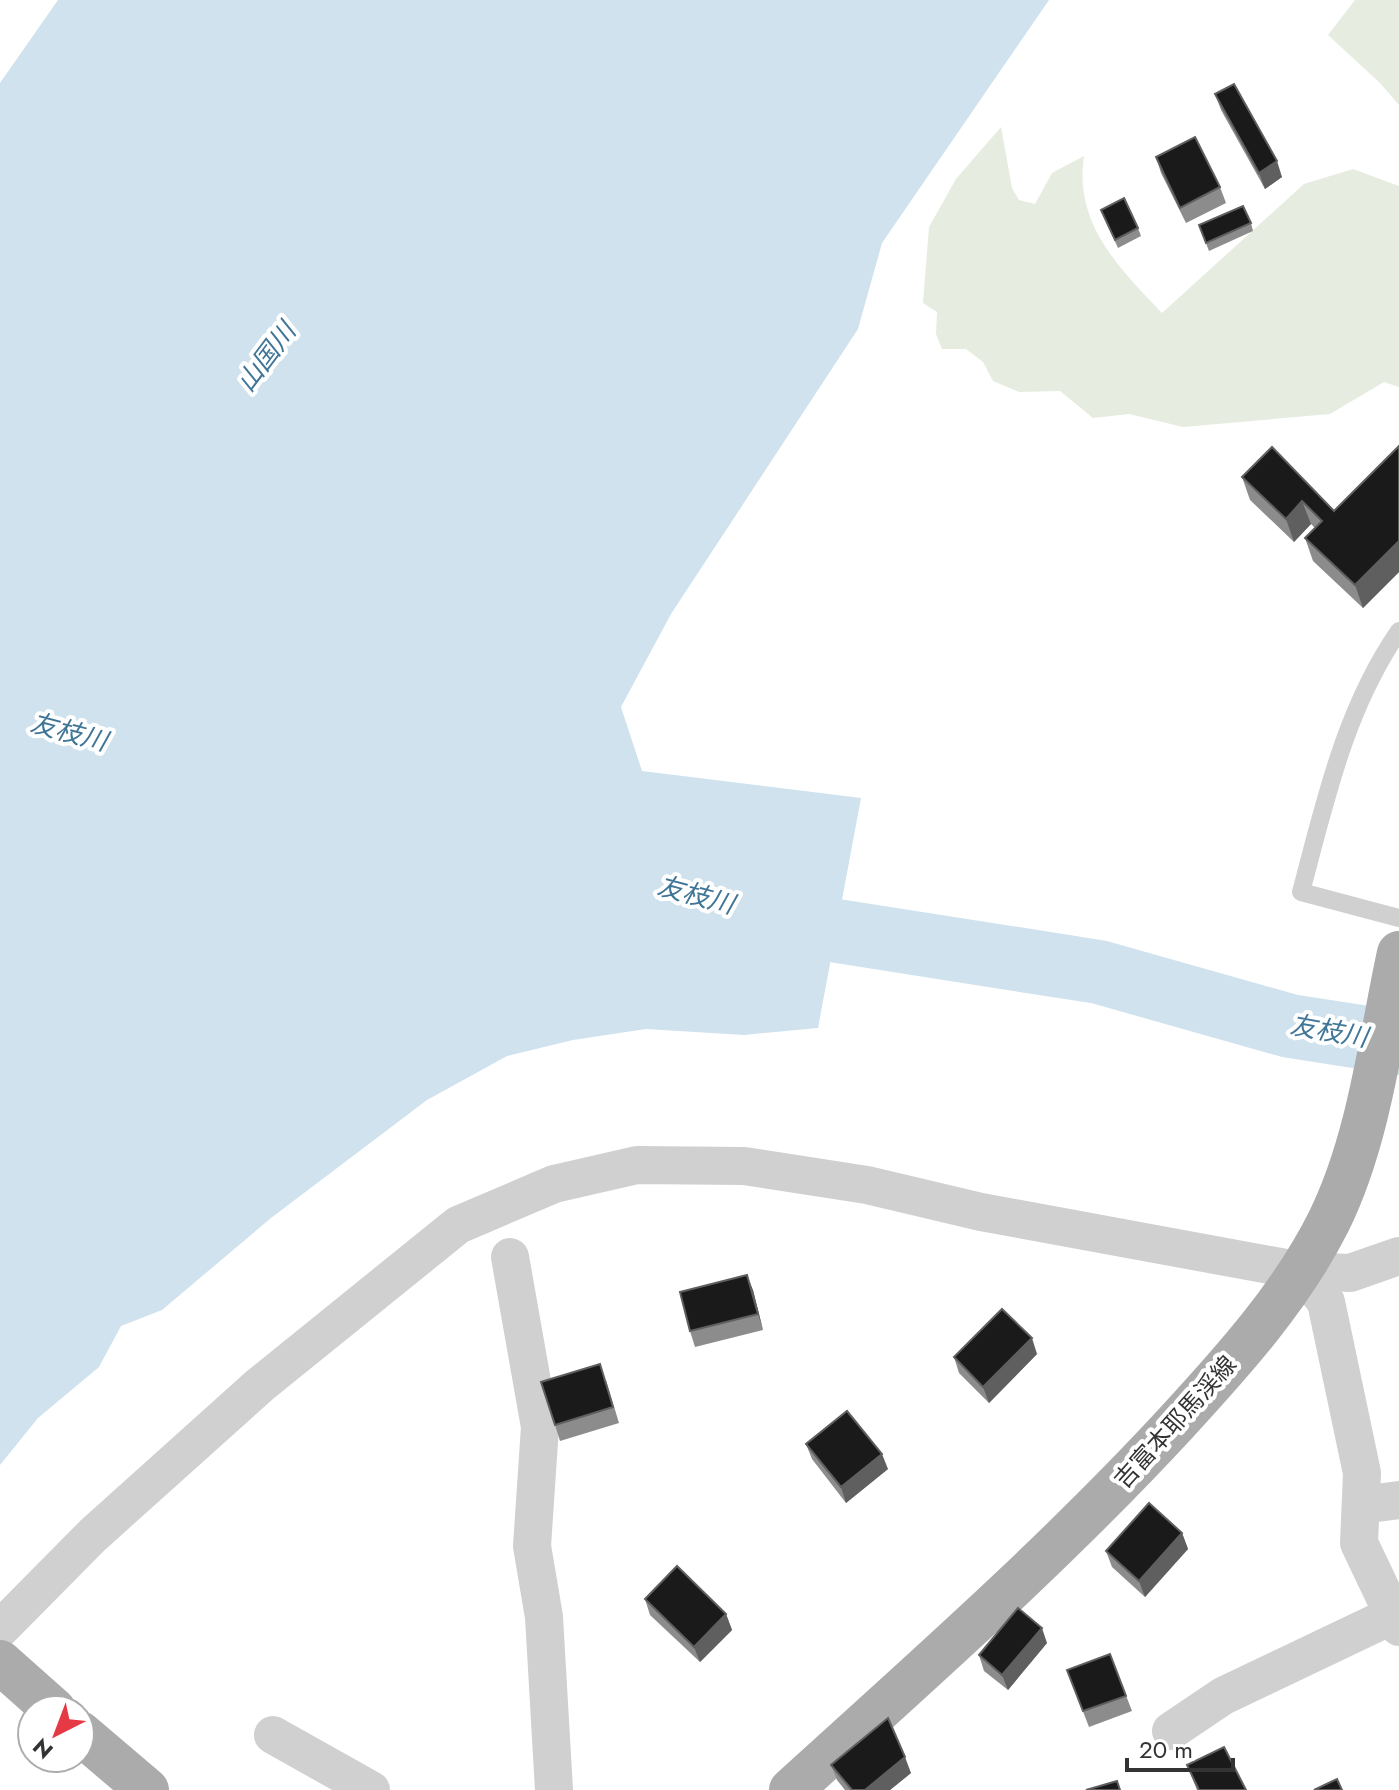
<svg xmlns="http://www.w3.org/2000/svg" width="1399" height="1790" viewBox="0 0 1399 1790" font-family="Jost,'Noto Sans JP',sans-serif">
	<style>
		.green { fill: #e6ecdf }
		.water { fill: #cfe2ee }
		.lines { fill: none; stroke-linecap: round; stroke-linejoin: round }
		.river { stroke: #cfe2ee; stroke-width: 64 }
		.lane { stroke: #d0d0d0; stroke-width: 18 }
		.street { stroke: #d0d0d0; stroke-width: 38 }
		.primary { stroke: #ababab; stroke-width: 44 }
		.wall { fill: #8c8c8c }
		.shaded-wall { fill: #5f5f5f }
		.building { fill: #1a1a1a; stroke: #5f5f5f; stroke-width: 2 }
		.labels { text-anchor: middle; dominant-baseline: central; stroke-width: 8; stroke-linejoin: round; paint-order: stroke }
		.street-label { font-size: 24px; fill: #333; stroke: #fff }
		.water-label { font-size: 26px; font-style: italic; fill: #3f7597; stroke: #fff }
	</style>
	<rect width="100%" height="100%" fill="#fff"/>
	<g class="green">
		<path d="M1355,0H1399V105L1380,83L1328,35Z"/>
		<path d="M1001,127L1012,188L1019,200L1035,204L1052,173L1084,156C1074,223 1118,267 1162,313L1304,184L1353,169L1399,186V387L1384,382L1330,414L1183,427L1129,414L1093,418L1060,391L1019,392L993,381L983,362L966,349H942L936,334L937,312L923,303L929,227L956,179Z"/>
	</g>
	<path class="water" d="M58,0H1049L882,243L858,329L671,614L621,707L642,771L861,798L818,1028L744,1035L646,1029L573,1040L507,1056L427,1100L271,1218L162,1310L121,1326L99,1367L38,1418L0,1465V83Z"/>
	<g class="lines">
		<path class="river" d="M753,910L831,930L1099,972L1290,1026L1399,1043"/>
		<path class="lane" d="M1399,631C1345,709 1325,802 1301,892L1399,918"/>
		<g class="street">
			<path d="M510,1257L540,1427L532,1546L544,1617L554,1790"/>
			<path d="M1302,1271L1326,1302L1362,1473L1359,1543L1399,1627"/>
			<path d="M1361,1505L1399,1500"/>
			<path d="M0,1629L93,1535L260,1385L458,1225L554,1184L637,1165L744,1166L867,1185L981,1212L1302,1271L1350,1273L1399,1256"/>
			<path d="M1171,1731L1223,1696L1393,1615"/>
			<path d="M273,1735L371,1790"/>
		</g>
		<g class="primary">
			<path d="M0,1662L54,1710"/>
			<path d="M80,1733L147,1790"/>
			<path d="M791,1790C922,1671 1056,1553 1176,1423C1233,1361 1291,1297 1329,1221C1369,1140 1380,1041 1399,953"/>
		</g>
	</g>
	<g class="wall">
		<path d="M1215,94L1282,177L1265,189L1221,110Z"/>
		<path d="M1156,157L1220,187L1226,203L1186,223L1161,173Z"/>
		<path d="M1101,210L1138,228L1141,236L1118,248Z"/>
		<path d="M1251,223L1253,231L1209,251L1199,225Z"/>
		<path d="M1399,446V572L1363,608L1313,561L1305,538L1315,528L1311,524L1294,542L1250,500L1242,477L1334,511Z"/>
		<path d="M753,1290L763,1330L695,1347L690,1331Z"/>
		<path d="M1037,1354L989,1403L959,1373L954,1357Z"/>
		<path d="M606,1380L619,1423L560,1441L555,1425Z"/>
		<path d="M806,1444L888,1469L846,1503L812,1459Z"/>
		<path d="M1182,1533L1188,1549L1145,1597L1112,1567L1106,1551Z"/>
		<path d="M645,1599L726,1614L732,1630L700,1662L650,1615Z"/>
		<path d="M1047,1643L1008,1690L984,1671L979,1655Z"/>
		<path d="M1110,1654L1132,1711L1089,1727L1067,1670Z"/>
		<path d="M831,1765L911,1773L890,1790H845L837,1780Z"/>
		<path d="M1187,1765L1246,1790H1197Z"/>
	</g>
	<g class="shaded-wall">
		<path d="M1277,161L1282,177L1265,189L1259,173Z"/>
		<path d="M1302,501L1311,524L1294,542L1286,519Z"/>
		<path d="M1399,541V572L1363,608L1355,585Z"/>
		<path d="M747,1275L753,1290L763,1330L758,1314Z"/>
		<path d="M1032,1338L1037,1354L989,1403L983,1387Z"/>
		<path d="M882,1454L888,1469L846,1503L841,1487Z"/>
		<path d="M1182,1533L1188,1549L1145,1597L1139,1581Z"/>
		<path d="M726,1614L732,1630L700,1662L694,1647Z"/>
		<path d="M1042,1628L1047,1643L1008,1690L1002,1675Z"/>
		<path d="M905,1757L911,1773L890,1790H865Z"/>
	</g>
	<g class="building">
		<path d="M1234,84L1277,161L1259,173L1215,94Z"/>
		<path d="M1195,137L1220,187L1180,208L1156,157Z"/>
		<path d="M1124,198L1138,228L1115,240L1101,210Z"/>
		<path d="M1243,206L1251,223L1206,243L1199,225Z"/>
		<path d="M1399,446V541L1355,585L1305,538L1322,521L1302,501L1286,519L1242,477L1272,447L1334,511Z"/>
		<path d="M747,1275L758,1314L690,1331L680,1292Z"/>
		<path d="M1002,1309L1032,1338L983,1387L954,1357Z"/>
		<path d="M600,1364L613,1407L555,1425L541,1382Z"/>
		<path d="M847,1411L882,1454L841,1487L806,1444Z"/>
		<path d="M1149,1503L1182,1533L1139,1581L1106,1551Z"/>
		<path d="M677,1566L726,1614L694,1647L645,1599Z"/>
		<path d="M1018,1608L1042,1628L1002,1675L979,1655Z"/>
		<path d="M1110,1654L1126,1696L1083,1711L1067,1670Z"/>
		<path d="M888,1718L905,1757L865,1790H852L831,1765Z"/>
		<path d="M1224,1747L1246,1790H1199L1187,1765Z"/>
		<path d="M1337,1779L1342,1790H1314Z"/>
		<path d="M1117,1781L1120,1790H1086Z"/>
	</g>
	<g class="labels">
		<g class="street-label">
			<text transform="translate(1175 1422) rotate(-48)">吉富本耶馬渓線</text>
		</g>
		<g class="water-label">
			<text transform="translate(266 357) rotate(-53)">山国川</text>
			<text transform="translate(69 732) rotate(15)">友枝川</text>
			<text transform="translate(696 895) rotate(15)">友枝川</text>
			<text transform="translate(1329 1031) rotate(10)">友枝川</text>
		</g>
	</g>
	<g transform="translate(56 1734) rotate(222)"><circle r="38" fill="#ffffff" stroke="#adadad" stroke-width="2"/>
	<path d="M0-6L14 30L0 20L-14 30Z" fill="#e63946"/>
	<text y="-12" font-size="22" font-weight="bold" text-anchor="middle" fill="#333333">N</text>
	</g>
	<path d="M1127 1758v12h106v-12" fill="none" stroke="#333333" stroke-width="4"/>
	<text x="1139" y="1758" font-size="24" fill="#333333" stroke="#ffffff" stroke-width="6" paint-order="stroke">20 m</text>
</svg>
